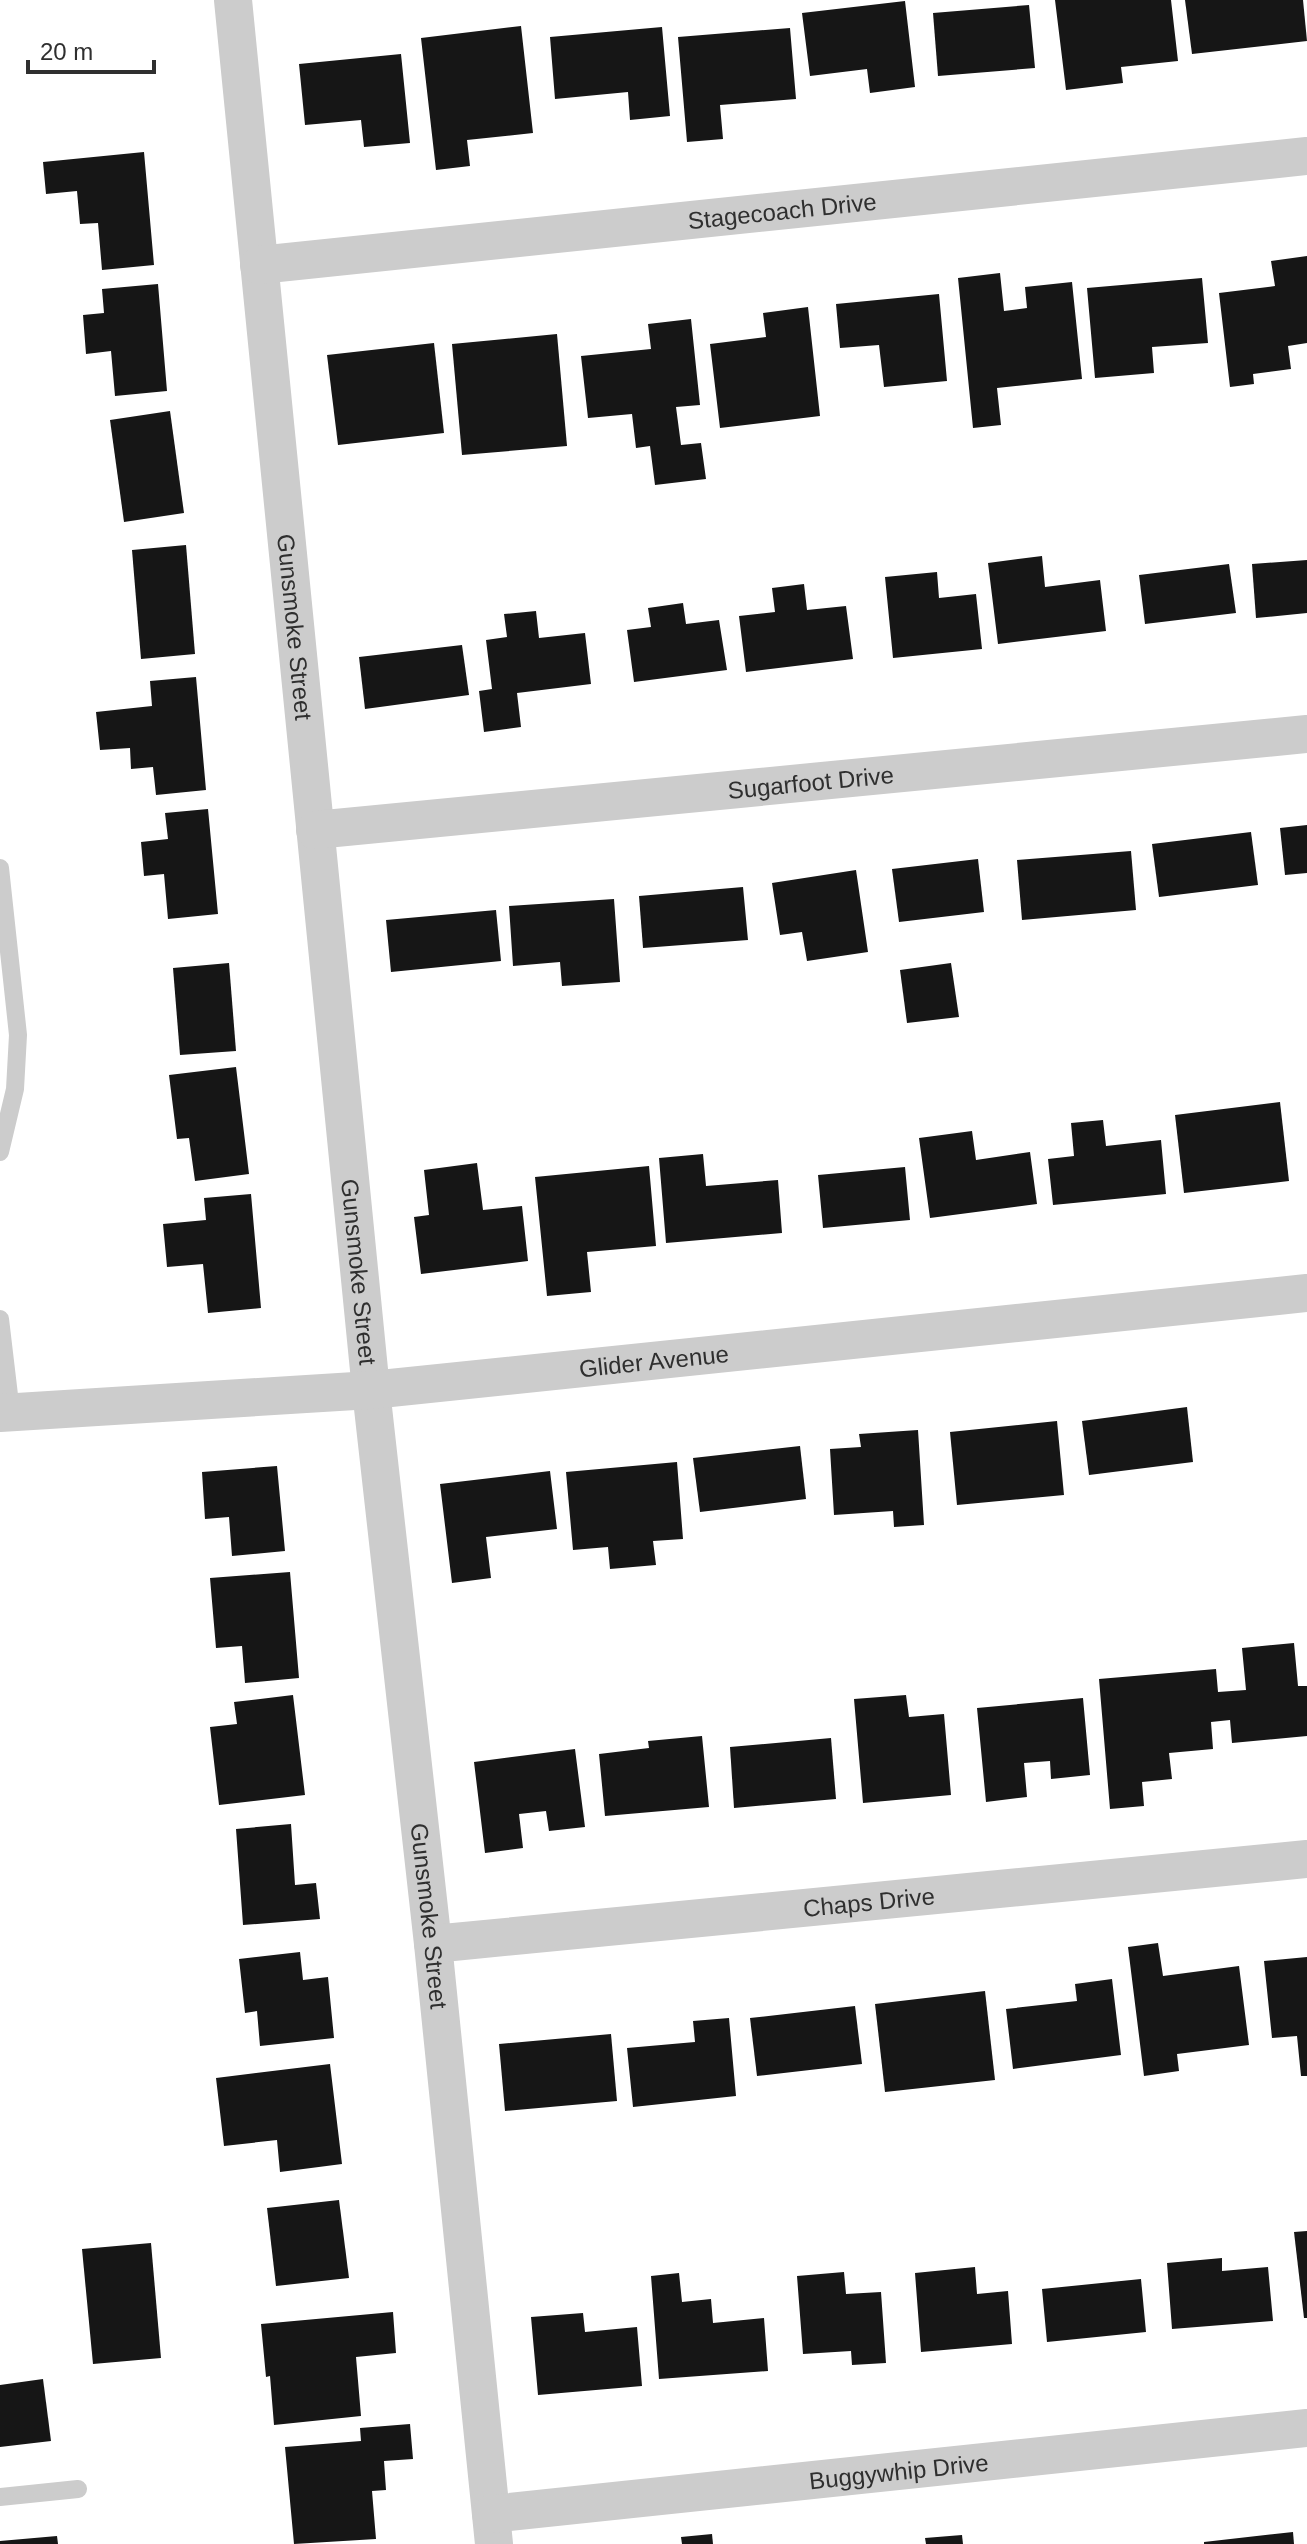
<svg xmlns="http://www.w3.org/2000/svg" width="1307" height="2544" viewBox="0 0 1307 2544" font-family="Arial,sans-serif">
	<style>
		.building { fill: #161616 }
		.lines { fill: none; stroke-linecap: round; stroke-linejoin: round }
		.lane { stroke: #ccc; stroke-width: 18 }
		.street { stroke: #ccc; stroke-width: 38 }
		.labels { text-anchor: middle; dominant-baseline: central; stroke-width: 8; stroke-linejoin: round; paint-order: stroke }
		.street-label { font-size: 24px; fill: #2f2f2f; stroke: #fff }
	</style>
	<rect width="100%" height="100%" fill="#fff"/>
	<g class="building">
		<path d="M1055,0H1171L1178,61L1121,67L1123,83L1066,90Z"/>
		<path d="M1185,0H1303L1307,41L1192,54Z"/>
		<path d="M905,1L915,87L870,93L867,69L810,76L802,13Z"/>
		<path d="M1029,5L1035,68L938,76L933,13Z"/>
		<path d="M521,26L533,133L467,140L470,166L436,170L421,38Z"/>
		<path d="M662,27L670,116L630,120L628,92L555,99L550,37Z"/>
		<path d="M790,28L796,99L720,105L723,139L687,142L678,37Z"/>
		<path d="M401,54L410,143L364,147L361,120L305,125L299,64Z"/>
		<path d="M144,152L154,265L102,270L98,223L80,224L77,191L46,194L43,162Z"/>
		<path d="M1307,256V343L1288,346L1291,369L1253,374L1254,384L1230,387L1219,293L1275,286L1271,261Z"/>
		<path d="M1000,273L1004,311L1027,308L1025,287L1072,282L1082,379L997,388L1001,425L973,428L958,278Z"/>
		<path d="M1202,278L1208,343L1152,347L1154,373L1095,378L1087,288Z"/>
		<path d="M158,284L167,391L115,396L111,351L86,354L83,315L104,313L102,289Z"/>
		<path d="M939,294L947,381L884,387L879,345L840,348L836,304Z"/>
		<path d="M808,307L820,416L720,428L710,344L766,337L763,313Z"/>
		<path d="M691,319L700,405L676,407L681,445L701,443L706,479L655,485L650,446L636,448L632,414L588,418L581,356L651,349L648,324Z"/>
		<path d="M557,334L567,446L462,455L452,344Z"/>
		<path d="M434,343L444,433L338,445L327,355Z"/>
		<path d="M170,411L184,513L124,522L110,420Z"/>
		<path d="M186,545L195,654L141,659L132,550Z"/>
		<path d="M1042,556L1045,587L1100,580L1106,631L998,644L988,563Z"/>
		<path d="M1307,560V613L1256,618L1252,564Z"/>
		<path d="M1229,564L1236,613L1145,624L1139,575Z"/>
		<path d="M937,572L939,598L976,594L982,649L893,658L885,577Z"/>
		<path d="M804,584L807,610L846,606L853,659L746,672L739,616L775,612L772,588Z"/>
		<path d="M683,603L686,624L719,620L727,670L634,682L627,630L651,627L648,608Z"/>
		<path d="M536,611L539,638L585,633L591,684L517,693L521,727L484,732L479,691L492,689L486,640L507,637L504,614Z"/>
		<path d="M462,645L469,695L365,709L359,657Z"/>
		<path d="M196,677L206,790L156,795L153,767L131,769L130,748L100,750L96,712L152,706L150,681Z"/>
		<path d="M208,809L218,914L168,919L164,874L144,876L141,842L168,839L165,813Z"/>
		<path d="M1307,825V873L1285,875L1280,828Z"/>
		<path d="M1251,832L1258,885L1159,897L1152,844Z"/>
		<path d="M1131,851L1136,910L1022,920L1017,860Z"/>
		<path d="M978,859L984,912L899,922L892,869Z"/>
		<path d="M856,870L868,952L807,961L802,932L780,935L772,883Z"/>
		<path d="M743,887L748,940L643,948L639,896Z"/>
		<path d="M614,899L620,982L562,986L560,962L513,966L509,906Z"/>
		<path d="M496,910L501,961L391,972L386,920Z"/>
		<path d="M229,963L236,1051L180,1055L173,968Z"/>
		<path d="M951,963L959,1017L907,1023L900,970Z"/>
		<path d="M236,1067L249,1174L195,1181L189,1138L177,1139L169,1075Z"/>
		<path d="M1280,1102L1289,1181L1184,1193L1175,1115Z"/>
		<path d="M1103,1120L1106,1146L1161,1140L1166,1194L1053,1205L1048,1159L1074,1156L1071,1123Z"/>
		<path d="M972,1131L976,1160L1030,1152L1037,1204L930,1218L919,1138Z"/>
		<path d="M703,1154L706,1186L778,1180L782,1233L666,1243L659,1158Z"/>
		<path d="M477,1163L483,1210L522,1206L528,1261L421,1274L414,1217L429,1215L424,1170Z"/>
		<path d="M649,1166L656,1246L587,1252L591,1292L547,1296L535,1177Z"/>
		<path d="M905,1167L910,1220L823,1228L818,1175Z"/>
		<path d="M251,1194L261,1308L208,1313L203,1264L167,1267L163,1224L206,1220L204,1198Z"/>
		<path d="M1187,1407L1193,1462L1089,1475L1082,1421Z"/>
		<path d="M1057,1421L1064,1495L957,1505L950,1432Z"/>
		<path d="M918,1430L924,1525L894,1527L893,1511L834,1515L830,1449L861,1447L859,1434Z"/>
		<path d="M800,1446L806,1499L700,1512L693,1458Z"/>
		<path d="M677,1462L683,1539L653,1541L656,1565L610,1569L608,1547L573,1550L566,1472Z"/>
		<path d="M277,1466L285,1551L232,1556L229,1517L205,1519L202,1472Z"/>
		<path d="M550,1471L557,1529L486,1537L491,1578L452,1583L440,1484Z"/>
		<path d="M290,1572L299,1678L245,1683L242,1646L216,1648L210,1578Z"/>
		<path d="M1294,1643L1298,1686H1307V1736L1232,1743L1230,1720L1211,1722L1213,1749L1169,1753L1172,1779L1142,1782L1144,1806L1110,1809L1099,1679L1216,1669L1218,1692L1246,1690L1242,1648Z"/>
		<path d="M293,1695L305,1795L219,1805L210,1727L237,1724L234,1702Z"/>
		<path d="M906,1695L909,1717L944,1714L951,1795L863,1803L854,1699Z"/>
		<path d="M1083,1698L1090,1775L1051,1779L1050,1761L1024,1763L1027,1797L986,1802L977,1708Z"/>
		<path d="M702,1736L709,1807L605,1816L599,1754L649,1748L648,1741Z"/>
		<path d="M831,1738L836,1799L734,1808L730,1747Z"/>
		<path d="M575,1749L585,1827L549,1831L546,1811L519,1814L523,1848L485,1853L474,1762Z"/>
		<path d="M291,1824L295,1885L316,1883L320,1919L243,1925L236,1829Z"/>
		<path d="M1158,1943L1163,1976L1239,1966L1249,2045L1177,2054L1179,2071L1144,2076L1128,1947Z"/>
		<path d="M300,1952L303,1980L328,1977L334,2038L260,2046L257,2011L245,2013L239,1959Z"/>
		<path d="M1307,1957V2076H1301L1297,2036L1272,2038L1264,1961Z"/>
		<path d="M1112,1979L1121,2055L1013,2069L1006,2009L1077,2001L1075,1984Z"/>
		<path d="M985,1991L995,2080L885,2092L875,2004Z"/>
		<path d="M855,2006L862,2064L757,2076L750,2018Z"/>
		<path d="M729,2018L736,2096L633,2107L627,2048L695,2042L693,2021Z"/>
		<path d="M611,2034L617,2101L505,2111L499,2044Z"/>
		<path d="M330,2064L342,2164L280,2172L277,2140L224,2146L216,2078Z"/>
		<path d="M339,2200L349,2278L276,2286L267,2208Z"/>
		<path d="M1307,2231V2318H1304L1294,2232Z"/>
		<path d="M151,2243L161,2358L93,2364L82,2249Z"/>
		<path d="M1222,2258V2271L1268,2267L1273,2321L1172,2329L1167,2263Z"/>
		<path d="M975,2267L977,2294L1008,2291L1012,2344L921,2352L915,2273Z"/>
		<path d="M844,2272L846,2294L881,2292L886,2363L852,2365L851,2351L803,2354L797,2276Z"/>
		<path d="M679,2273L682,2302L711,2299L713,2323L764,2318L768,2371L659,2379L651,2276Z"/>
		<path d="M1141,2279L1146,2332L1047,2342L1042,2289Z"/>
		<path d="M393,2312L396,2353L356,2357L361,2416L274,2425L270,2376L266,2377L261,2324Z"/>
		<path d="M583,2313L585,2332L637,2327L642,2386L538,2395L531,2317Z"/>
		<path d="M43,2379L51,2441L0,2447V2385Z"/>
		<path d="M410,2424L413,2459L384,2461L386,2490L372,2491L376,2539L294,2544L285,2447L361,2441L360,2428Z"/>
		<path d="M1293,2532L1294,2544H1204V2542Z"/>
		<path d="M712,2534L713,2544H682L681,2537Z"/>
		<path d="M962,2535L963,2544H926L925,2538Z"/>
		<path d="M57,2536L58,2544H0V2541Z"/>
	</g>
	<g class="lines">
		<g class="lane">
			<path d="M0,868L18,1035L15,1089L0,1152"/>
			<path d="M0,1319L11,1412"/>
			<path d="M0,2497L78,2489"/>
		</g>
		<g class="street">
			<path id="s1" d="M233,0L371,1390L433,1944L494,2544"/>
			<path id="s2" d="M259,265L1307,156"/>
			<path id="s3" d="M315,830L1307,734"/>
			<path id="s4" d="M0,1413L371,1390L1307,1293"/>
			<path id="s5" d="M433,1944L1307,1859"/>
			<path id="s6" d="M491,2514L1307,2428"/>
		</g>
	</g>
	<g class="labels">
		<g class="street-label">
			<text stroke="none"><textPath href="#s2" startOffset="526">Stagecoach Drive</textPath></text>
			<text stroke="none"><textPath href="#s1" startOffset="630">Gunsmoke Street</textPath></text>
			<text stroke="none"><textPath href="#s3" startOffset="498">Sugarfoot Drive</textPath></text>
			<text stroke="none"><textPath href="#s1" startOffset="1278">Gunsmoke Street</textPath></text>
			<text stroke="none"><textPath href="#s4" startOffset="656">Glider Avenue</textPath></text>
			<text stroke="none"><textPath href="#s5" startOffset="438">Chaps Drive</textPath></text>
			<text stroke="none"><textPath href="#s1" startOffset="1926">Gunsmoke Street</textPath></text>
			<text stroke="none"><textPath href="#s6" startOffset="410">Buggywhip Drive</textPath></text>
		</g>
	</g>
	<path d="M28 60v12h126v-12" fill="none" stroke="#2f2f2f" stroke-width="4"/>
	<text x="40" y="60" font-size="24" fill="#2f2f2f" stroke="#ffffff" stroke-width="6" paint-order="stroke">20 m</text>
</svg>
